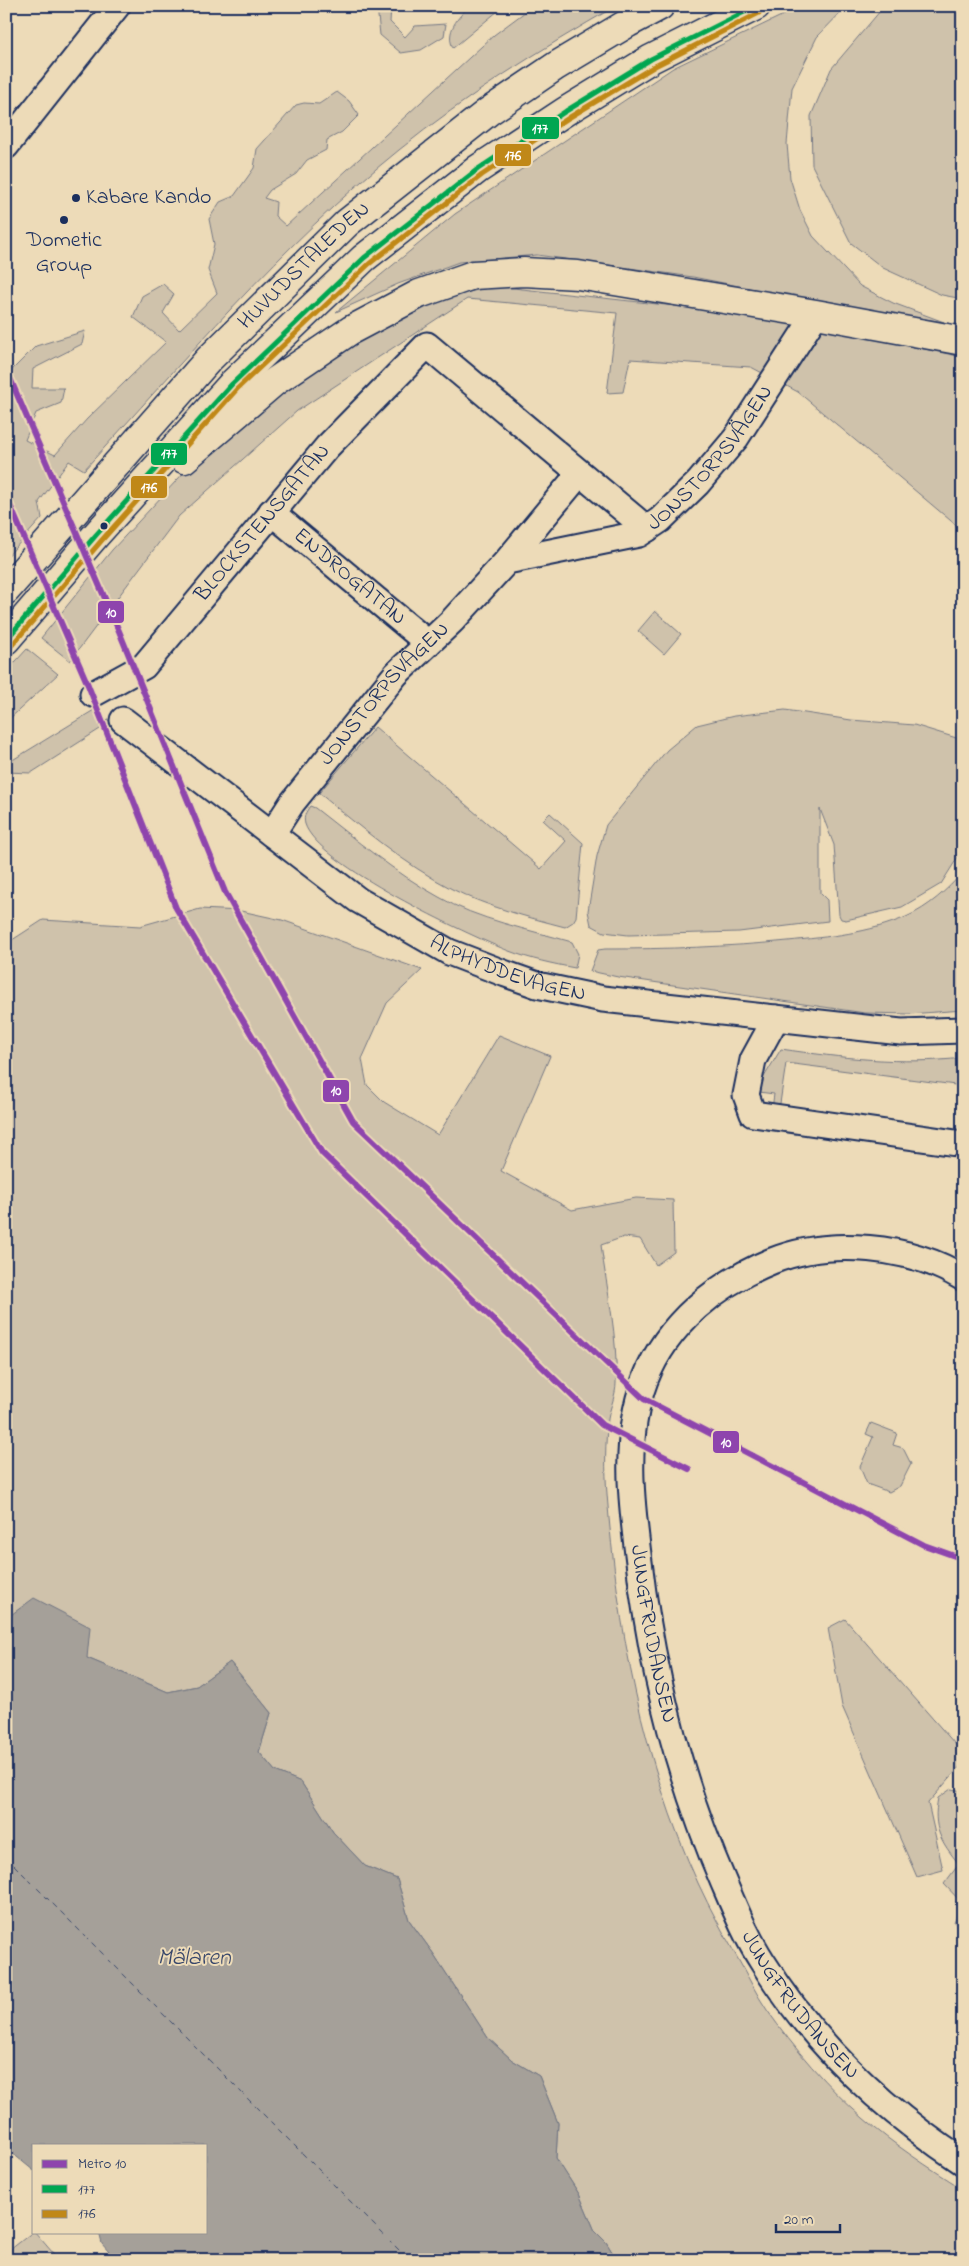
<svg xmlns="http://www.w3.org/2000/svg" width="969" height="2266" viewBox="0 0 969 2266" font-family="'Indie Flower',sans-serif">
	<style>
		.green { fill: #cfc2ab; stroke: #757884 }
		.water { fill: #a5a099; stroke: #6e7381 }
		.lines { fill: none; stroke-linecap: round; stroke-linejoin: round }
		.ferry { stroke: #37466a; stroke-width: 1; stroke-dasharray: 6 5; stroke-linecap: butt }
		.street-casing { stroke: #1b2f5e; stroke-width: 29 }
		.secondary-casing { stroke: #1b2f5e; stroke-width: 31 }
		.street { stroke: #eddbb8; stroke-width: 25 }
		.secondary { stroke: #eddbb8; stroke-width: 28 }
		.bus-1-casing { stroke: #eddbb8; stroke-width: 9 }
		.bus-2-casing { stroke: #eddbb8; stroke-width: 9 }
		.bus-1 { stroke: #00a651; stroke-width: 5 }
		.bus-2 { stroke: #c08818; stroke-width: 5 }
		.metro-1-casing { stroke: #eddbb8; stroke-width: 10 }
		.metro-1 { stroke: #8e44ad; stroke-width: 6 }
		.poi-dot { fill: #1b2f5e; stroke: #eddbb8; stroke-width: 2 }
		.labels { text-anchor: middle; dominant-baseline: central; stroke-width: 4; stroke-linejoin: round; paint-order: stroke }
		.poi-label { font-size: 22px; fill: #1b2f5e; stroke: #eddbb8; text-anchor: start }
		.street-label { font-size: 22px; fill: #1b2f5e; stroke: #eddbb8 }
		.water-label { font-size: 24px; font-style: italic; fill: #37466a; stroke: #eddbb8 }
		.line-badge { stroke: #eddbb8; stroke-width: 2 }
		.badge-label { font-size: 14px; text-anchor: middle; font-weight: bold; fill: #fff }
	</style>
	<rect width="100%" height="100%" fill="#eddbb8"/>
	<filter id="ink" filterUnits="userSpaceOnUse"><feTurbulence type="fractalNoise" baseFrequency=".02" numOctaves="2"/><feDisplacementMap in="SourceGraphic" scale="10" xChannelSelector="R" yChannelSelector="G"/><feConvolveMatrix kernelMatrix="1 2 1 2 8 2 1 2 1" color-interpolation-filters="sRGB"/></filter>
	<g filter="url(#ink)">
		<g class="green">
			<path d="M377,6H391L390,22L405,37L415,26L446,24L444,36L421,50L401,53L380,35Z"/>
			<path d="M469,6H504L453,48C445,31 458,18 469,6Z"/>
			<path d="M533,6H616C541,49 466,96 399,150C282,244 185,360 84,470L69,461L39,502L42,518L6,558V376L36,346L85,331L82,344L33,369L32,388H64L61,403L36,413L25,440L55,455L87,419L166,342L133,317L142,296L163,284L174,294L163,313L179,330L217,293L208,270L214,244L209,219L220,202L234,196L247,178L254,168L257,149L296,105L304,103L319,104L337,92L349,101L359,115L342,132L327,140L326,150L307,160L296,174L270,190L264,198L276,202L275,216L286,226L494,35Z"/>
			<path d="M802,6H847L817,37L792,88L787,144L790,178L800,210L813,236L860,286L893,303L944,322L835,305L693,277L537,255L459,262L398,284L336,312L455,214L673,68Z"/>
			<path d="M887,6H963V299L942,295L883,268L851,243L812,165L811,116L831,69L881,10Z"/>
			<path d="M495,286L765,316L963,357V531L798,392L751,367L630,359L623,392L607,393L617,313L467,299L297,411L179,516L70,661L41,638L112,550L190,466L320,364L430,301Z"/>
			<path d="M655,611L681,634L664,654L638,631Z"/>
			<path d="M27,649L58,674L6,722V672Z"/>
			<path d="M94,710L111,722L31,773L6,772V764Z"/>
			<path d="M785,710L851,720L914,725L963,740V849L941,884L902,907L846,920L841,919L839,915L834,845L820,809V893L827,900L828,921L739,932L628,935L604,932L591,925L588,911L597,856L606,825L667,750L697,725L734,716Z"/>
			<path d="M375,727L541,869L566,841L543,820L550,813L583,843L576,917L573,922L565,927C527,917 488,907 452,889C404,864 361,828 319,793Z"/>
			<path d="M310,806L315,808C355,839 395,873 439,897C476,919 530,930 572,942L578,954L575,968C553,964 530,959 509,951C468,935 317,864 305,824C303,816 306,812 310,806Z"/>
			<path d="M963,872V1010L909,1014L865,1013L618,977L590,971L598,950L605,949C666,949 727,947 788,941C828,937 869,933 906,917C929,907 947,890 963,872Z"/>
			<path d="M200,909L241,911L282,920L422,970L387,1003L362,1059L367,1085L384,1102L438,1135L499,1035L550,1056L501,1171L572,1210L636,1198L673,1200L674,1252L656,1265L640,1239L624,1237L601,1245C607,1291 618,1337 616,1383C616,1395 610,1407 608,1419C605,1444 605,1470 607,1494C617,1626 643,1763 698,1883C710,1909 724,1934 738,1959C748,1976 756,1994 767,2010C794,2048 827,2087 863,2118C894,2145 928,2167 963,2189V2260H617L606,2242L595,2231L579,2194L556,2158L558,2123L539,2076L512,2060L488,2038L433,1953L409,1920L397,1879L365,1866L333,1832L301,1782L275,1771L259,1752L271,1713L230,1662L197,1686L168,1692L87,1658L6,1615V944L43,920L140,926Z"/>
			<path d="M781,1049C842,1058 901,1065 963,1058V1086L786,1063L779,1110L772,1109L774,1094L759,1092L764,1077Z"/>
			<path d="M871,1423L897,1433L893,1445L903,1448L911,1464L900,1486L889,1492L867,1484L860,1467L873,1437L866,1434Z"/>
			<path d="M845,1619L963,1753V1763L928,1803L943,1870L917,1877L842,1706L828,1628Z"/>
			<path d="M951,1789L963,1791V1934L954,1922L962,1903L944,1884L959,1864C941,1842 932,1828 938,1798Z"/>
			<path d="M34,2231L59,2260H6V2253Z"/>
		</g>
		<path class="water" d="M34,1598L90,1627L87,1658L168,1692L197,1686L230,1662L271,1713L259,1752L275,1771L301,1782L333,1832L365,1866L397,1879L409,1920L433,1953L488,2038L512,2060L539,2076L558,2123L556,2158L579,2194L595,2231L606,2242L617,2260H116L102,2244L99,2232H206V2145H34V2171L6,2148V1615L8,1617Z"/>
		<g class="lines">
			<path class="ferry" d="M6,1857L409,2260"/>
			<g class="street-casing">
				<g id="street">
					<path d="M6,146L117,6"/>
					<path id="s1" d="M271,512L428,643"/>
					<path d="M507,561L579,474"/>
					<path id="s2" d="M93,694L144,666L327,447L427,345L647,529"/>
					<path id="s3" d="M123,720L358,900L449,952L506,974L537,985L603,999L901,1032L963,1030"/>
					<path id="s4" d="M272,834L292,803L396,674L452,621L507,561L639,534L660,520L698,483L736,438L816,314"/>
					<path d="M776,1018L753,1060L746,1095L753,1114L963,1144"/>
					<path id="s5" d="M963,1278C910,1245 829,1238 772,1261C718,1283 667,1323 645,1380C623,1438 631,1501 639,1562C652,1672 679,1779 723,1881C735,1909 746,1936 762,1961C813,2043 882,2109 963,2162"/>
				</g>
			</g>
			<g class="secondary-casing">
				<g id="secondary">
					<path d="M184,459L274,382L351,330L419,294L473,275L524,272L578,275L816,314L963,341"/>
					<path id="s6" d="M6,590L209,359L347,223L488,112L556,66L628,23L660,6"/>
					<path d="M6,640L96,535L232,384L364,258L478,169L566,111L651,59L756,6"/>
				</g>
			</g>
			<use href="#street" class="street"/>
			<use href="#secondary" class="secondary"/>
			<g class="bus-1-casing">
				<path id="bus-1" d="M6,640L96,535L232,384L364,258L478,169L566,111L651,59L756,6"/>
			</g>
			<g class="bus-2-casing">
				<path id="bus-2" d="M12,645L102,540L237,389L369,264L482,175L570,117L655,66L759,13"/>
			</g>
			<use href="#bus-1" class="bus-1"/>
			<use href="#bus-2" class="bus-2"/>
			<g class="metro-1-casing">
				<g id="metro-1">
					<path d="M6,369L119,631L225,892L353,1121L644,1399L924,1545L963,1559"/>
					<path d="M6,496L88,685L176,908L322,1153L602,1425L689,1469"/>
				</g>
			</g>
			<use href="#metro-1" class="metro-1"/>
		</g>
	</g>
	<g class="poi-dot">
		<circle cx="76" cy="198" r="5"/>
		<circle cx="64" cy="220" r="5"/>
		<circle cx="104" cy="526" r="4.5"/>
	</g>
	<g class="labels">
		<g class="poi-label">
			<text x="86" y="198">Kabare Kando</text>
			<text x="64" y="241" text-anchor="middle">Dometic<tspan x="64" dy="25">Group</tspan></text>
		</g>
		<g class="street-label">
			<text stroke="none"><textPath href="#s6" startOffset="441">HUVUDSTALEDEN</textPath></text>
			<text stroke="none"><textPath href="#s4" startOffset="601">JONSTORPSVÄGEN</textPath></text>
			<text stroke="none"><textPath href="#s2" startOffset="244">BLOCKSTENSGATAN</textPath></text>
			<text stroke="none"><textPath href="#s1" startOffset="102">ENDROGATAN</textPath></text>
			<text stroke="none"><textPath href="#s4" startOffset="180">JONSTORPSVÄGEN</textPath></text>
			<text stroke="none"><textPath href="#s3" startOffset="462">ALPHYDDEVÄGEN</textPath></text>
			<text stroke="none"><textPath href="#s5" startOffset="634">JUNGFRUDANSEN</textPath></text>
			<text stroke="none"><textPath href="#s5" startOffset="1039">JUNGFRUDANSEN</textPath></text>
		</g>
		<g class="water-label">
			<text x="194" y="1958">Mälaren</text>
		</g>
	</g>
	<g class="line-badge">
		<rect x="521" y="116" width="39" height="24" rx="5" fill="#00a651"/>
		<rect x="494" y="143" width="38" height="24" rx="5" fill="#c08818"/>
		<rect x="150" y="442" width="38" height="24" rx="5" fill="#00a651"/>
		<rect x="130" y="475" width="38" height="24" rx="5" fill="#c08818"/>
		<rect x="97" y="600" width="28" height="24" rx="5" fill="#8e44ad"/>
		<rect x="322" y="1079" width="28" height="24" rx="5" fill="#8e44ad"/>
		<rect x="712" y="1430" width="28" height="24" rx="5" fill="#8e44ad"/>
	</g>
	<g class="badge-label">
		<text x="540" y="133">177</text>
		<text x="513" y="160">176</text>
		<text x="169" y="458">177</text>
		<text x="149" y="492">176</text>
		<text x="111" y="617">10</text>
		<text x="336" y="1095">10</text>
		<text x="726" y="1447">10</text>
	</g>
	<rect width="969" height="2266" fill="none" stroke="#eddbb8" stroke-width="25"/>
	<rect x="12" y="12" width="944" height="2241" fill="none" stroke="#1b2f5e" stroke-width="2" filter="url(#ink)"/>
	<rect x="32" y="2144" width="175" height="90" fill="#eddbb8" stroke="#999694"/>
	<rect x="42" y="2160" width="25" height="8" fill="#8e44ad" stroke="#999694"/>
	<text x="78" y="2168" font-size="15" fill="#1b2f5e">Metro 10</text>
	<rect x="42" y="2185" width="25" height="8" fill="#00a651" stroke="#999694"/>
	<text x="78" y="2194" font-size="15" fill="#1b2f5e">177</text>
	<rect x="42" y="2210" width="25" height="8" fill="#c08818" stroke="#999694"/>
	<text x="78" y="2218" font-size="15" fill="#1b2f5e">176</text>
	<path d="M776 2224v8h64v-8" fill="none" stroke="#1b2f5e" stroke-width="2.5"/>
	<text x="784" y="2224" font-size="15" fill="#1b2f5e" stroke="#eddbb8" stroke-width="4" paint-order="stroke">20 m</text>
</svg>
